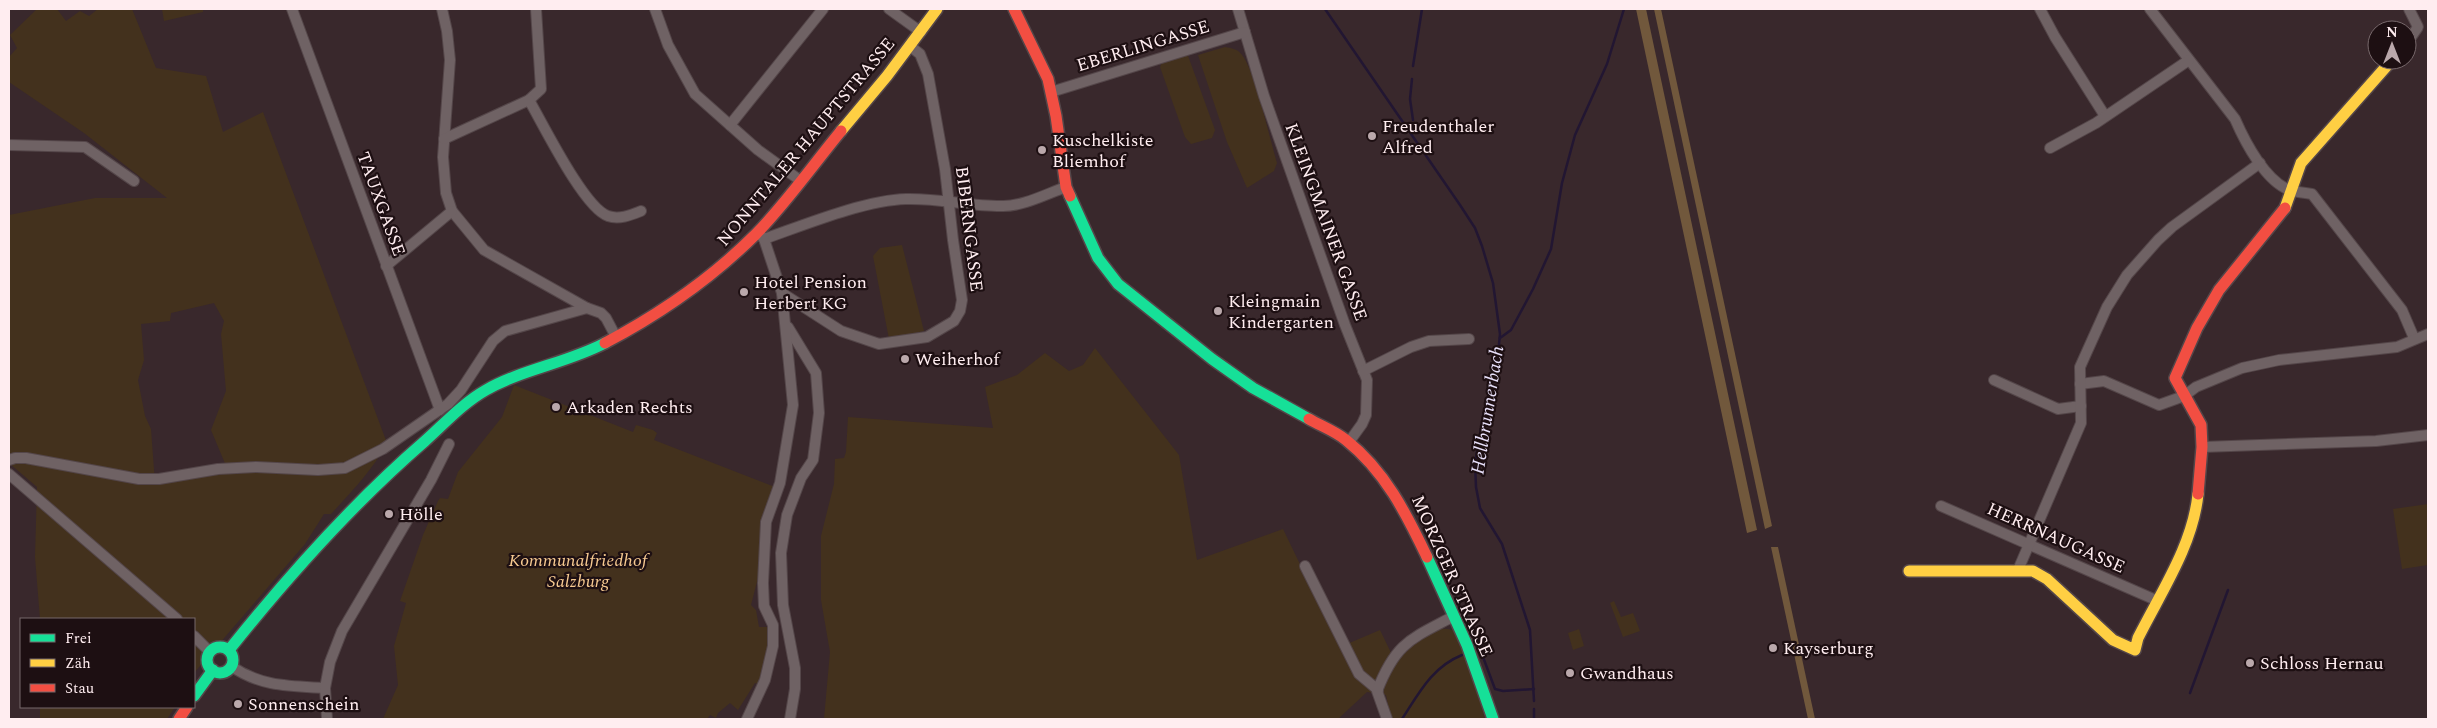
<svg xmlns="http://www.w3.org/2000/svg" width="2437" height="728" viewBox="0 0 2437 728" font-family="Spectral,serif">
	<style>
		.green { fill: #43311d; fill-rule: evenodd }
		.forest { fill: #71583c }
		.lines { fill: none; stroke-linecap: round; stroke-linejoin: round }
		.stream { stroke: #221632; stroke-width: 2.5 }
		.street-casing { stroke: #544649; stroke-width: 12 }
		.fast-casing { stroke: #544649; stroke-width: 14 }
		.slow-casing { stroke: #544649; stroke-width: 14 }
		.jam-casing { stroke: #544649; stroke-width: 14 }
		.street { stroke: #6f6264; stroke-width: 10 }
		.fast { stroke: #16e098; stroke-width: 11 }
		.slow { stroke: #ffcf43; stroke-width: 11 }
		.jam { stroke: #f24e42; stroke-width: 11 }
		.poi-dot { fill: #baa8ab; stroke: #1d0f12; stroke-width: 2 }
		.labels { text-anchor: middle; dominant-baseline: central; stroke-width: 4.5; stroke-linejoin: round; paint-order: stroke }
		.street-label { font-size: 18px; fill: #ffedf0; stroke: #1d0f12 }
		.poi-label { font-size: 18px; fill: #ffedf0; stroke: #1d0f12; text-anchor: start }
		.park-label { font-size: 18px; font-style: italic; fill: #f7ca91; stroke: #1d0f12 }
		.water-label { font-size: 19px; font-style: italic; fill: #e8e0fa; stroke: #1d0f12 }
	</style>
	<rect width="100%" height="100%" fill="#39282c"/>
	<g class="green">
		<path d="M37,9H57L66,21L80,11L89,16L98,9H132L156,68L206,76L223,132L263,112L387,443C372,471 351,492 331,514H324L305,544L194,673V619H40L35,557L37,487L9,463V215L95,198H167L84,133L9,82V57L17,48L10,35ZM214,303L224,321L221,334L226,391L211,430L229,473L155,483L151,429L145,416L138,380L144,360L141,324L170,321L171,313Z"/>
		<path d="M162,9H203V12L164,21Z"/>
		<path d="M1225,47C1231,48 1238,49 1242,55C1255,71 1270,140 1277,163L1274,171L1247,188L1227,142L1198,55Z"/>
		<path d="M1187,53L1215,130L1212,138L1191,144L1185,137L1160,67L1163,60Z"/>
		<path d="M902,245L924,331L889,339L873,256L880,248Z"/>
		<path d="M1095,348L1179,455L1197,560L1283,529L1340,647L1380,630L1395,661C1405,649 1439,619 1455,632L1473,678L1485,719H1391L1386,695L1367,692L1338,719H824L830,652L821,600V536L834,484L835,459L844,458L846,452L848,417L993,428L985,387L1017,375L1045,353L1069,371L1083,365Z"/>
		<path d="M514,385L633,432L636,425L653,430L657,433L654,440L775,487L760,570L751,605L756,610L759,627H769L767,660L758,684L755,683L738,710L730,703L718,713L716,718L710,715L707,719H383L398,685L394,646L406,603L400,601L423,535L438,501L440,498L448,499L458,472L502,417Z"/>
		<path d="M2428,504V565L2402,569L2393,509Z"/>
		<path d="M1614,601L1621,617L1633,613L1640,631L1623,637L1610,603Z"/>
		<path d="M1579,629L1584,646L1573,650L1568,633Z"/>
		<path d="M40,707H175L167,719H40Z"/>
	</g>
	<g class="forest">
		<path d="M1636,9H1646L1757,530L1747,533Z"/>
		<path d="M1654,9H1661L1772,526L1765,529Z"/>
		<path d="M1771,547H1778L1815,719H1808Z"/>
	</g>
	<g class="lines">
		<g class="stream">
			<path d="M1325,9L1460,205L1475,228L1482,246L1493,283L1500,334L1497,365L1484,412L1475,463L1476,487L1480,508L1502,544L1530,630L1534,701"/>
			<path d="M1413,66L1422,9"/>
			<path d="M1412,79L1410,99L1413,120"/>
			<path d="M1500,338L1511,330L1533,289L1551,249L1562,183L1575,135L1607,64L1624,9"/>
			<path d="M1480,649L1495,689L1503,691L1534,689"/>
			<path d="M2190,693L2228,590"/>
			<path d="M1534,709V719"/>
			<path d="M1402,719C1419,693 1432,667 1462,655"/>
		</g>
		<g class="street-casing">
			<g id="street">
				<path d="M292,9L440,410"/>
				<path d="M442,9L447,31L450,60L443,157L446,193L452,211L484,250L587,308L601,313L606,318L615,335"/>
				<path d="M655,9L668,45L695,94L758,150L801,181"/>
				<path d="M889,9L921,32"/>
				<path d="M1238,9L1264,96L1345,325L1367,380L1366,415L1362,424L1349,442"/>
				<path d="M2040,9L2055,37L2105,116"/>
				<path d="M2150,9L2235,119C2245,142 2266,183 2292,191C2298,192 2305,193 2312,194L2402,310L2414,338"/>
				<path d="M2407,43L2418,27L2409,9"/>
				<path d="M1051,92L1245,32"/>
				<path d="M529,100L541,89L536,9"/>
				<path d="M730,125L823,9"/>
				<path d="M444,139L529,100C543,124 584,208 608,216C619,220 631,215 641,211"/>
				<path d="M9,145L85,147L134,181"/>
				<path d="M2050,148L2096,123L2189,60"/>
				<path d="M764,239C804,225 865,200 906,199C938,198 969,206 1001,206C1022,207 1046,194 1066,187"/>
				<path d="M386,266L452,211"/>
				<path d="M782,293L841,331L879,344L927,337L954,321L960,311L962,300L953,240L945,169L928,74L920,54L910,46"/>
				<path d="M788,327L816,373L819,413L813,460L801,478L787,515L781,553L783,605L795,668V689L790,719"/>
				<path d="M1363,371L1411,347L1429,341L1469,339"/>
				<path d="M1994,380L2058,409L2081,406"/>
				<path d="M2080,384L2104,381L2159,405L2184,396L2196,387L2242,368L2279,360L2397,347L2428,334"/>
				<path d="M2202,447L2376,441L2428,435"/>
				<path d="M9,460L15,458H26L139,479H159L218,469L256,467L318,470L345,468L383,449L448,404L461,390L493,341L505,331L587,308"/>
				<path d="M9,474L177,619"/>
				<path d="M1941,506L2158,601"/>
				<path d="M1305,566L1359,674L1378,690"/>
				<path d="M2018,570L2081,423L2080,367L2107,307L2127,275L2158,240L2172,227L2260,163"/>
				<path d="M194,636L210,652"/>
				<path d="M231,666C261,687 290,686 325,688"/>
				<path d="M327,719L325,688L330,662L342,631L431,480L449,444"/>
				<path d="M747,719L765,680L773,646V625L764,606L763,583L766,522L780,483L793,405L782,293L764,239L758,232"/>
				<path d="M1387,719L1377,691C1396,642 1411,639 1454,616"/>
			</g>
		</g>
		<g class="fast-casing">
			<g id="fast">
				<path d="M1070,196L1098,258L1118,284L1212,359L1253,388L1309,419"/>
				<path d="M1427,557L1467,645L1493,719"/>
				<circle cx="220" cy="660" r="13"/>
				<path d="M229,650C289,575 352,504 425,441C445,423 463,403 486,390C523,369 567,363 605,343"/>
				<path d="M194,696L213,670"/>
			</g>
		</g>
		<g class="slow-casing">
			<g id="slow">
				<path d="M841,131L887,76L937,9"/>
				<path d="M2285,208L2301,163L2392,60"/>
				<path d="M1909,571H2033L2047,579L2113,640L2135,650L2138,638C2161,592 2193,545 2198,494"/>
			</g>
		</g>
		<g class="jam-casing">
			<g id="jam">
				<path d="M1014,9L1048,79L1056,116L1066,187L1070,196"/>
				<path d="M605,343C660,314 712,278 756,234C787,202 813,165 841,131"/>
				<path d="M1309,419C1321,426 1335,431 1346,440C1385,471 1406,513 1427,557"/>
				<path d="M2198,494L2202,447L2201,425L2175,378L2197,328L2219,290L2285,208"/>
				<path d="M179,719L187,707"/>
			</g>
		</g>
		<use href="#street" class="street"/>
		<use href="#fast" class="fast"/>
		<use href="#slow" class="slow"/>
		<use href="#jam" class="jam"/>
	</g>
	<g class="poi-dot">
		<circle cx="1372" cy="136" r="5"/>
		<circle cx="1042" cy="150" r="5"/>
		<circle cx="744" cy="292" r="5"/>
		<circle cx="1218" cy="311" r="5"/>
		<circle cx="905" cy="359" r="5"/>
		<circle cx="556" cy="407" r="5"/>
		<circle cx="389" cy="514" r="5"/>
		<circle cx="1773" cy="648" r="5"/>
		<circle cx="2250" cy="663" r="5"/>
		<circle cx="1570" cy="673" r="5"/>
		<circle cx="238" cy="704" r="5"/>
	</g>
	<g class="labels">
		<g class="street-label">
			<text transform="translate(1143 46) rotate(-17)">EBERLINGASSE</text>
			<text transform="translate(806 142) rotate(-50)">NONNTALER HAUPTSTRASSE</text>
			<text transform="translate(381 204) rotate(70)">TAUXGASSE</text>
			<text transform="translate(1326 222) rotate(70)">KLEINGMAINER GASSE</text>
			<text transform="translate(969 229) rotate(83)">BIBERNGASSE</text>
			<text transform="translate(2056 538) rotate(24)">HERRNAUGASSE</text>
			<text transform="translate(1452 576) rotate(66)">MORZGER STRASSE</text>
		</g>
		<g class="poi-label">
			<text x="1382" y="126">Freudenthaler<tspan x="1382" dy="21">Alfred</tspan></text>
			<text x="1052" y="140">Kuschelkiste<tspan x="1052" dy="21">Bliemhof</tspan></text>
			<text x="754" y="282">Hotel Pension<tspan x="754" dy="21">Herbert KG</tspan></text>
			<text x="1228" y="301">Kleingmain<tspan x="1228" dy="21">Kindergarten</tspan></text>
			<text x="915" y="359">Weiherhof</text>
			<text x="566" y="407">Arkaden Rechts</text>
			<text x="399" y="514">Hölle</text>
			<text x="1783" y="648">Kayserburg</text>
			<text x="2260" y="663">Schloss Hernau</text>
			<text x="1580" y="673">Gwandhaus</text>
			<text x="248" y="704">Sonnenschein</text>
		</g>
		<g class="park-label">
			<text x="578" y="560">Kommunalfriedhof<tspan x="578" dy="21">Salzburg</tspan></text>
		</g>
		<g class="water-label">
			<text transform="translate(1488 410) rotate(-81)">Hellbrunnerbach</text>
		</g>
	</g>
	<rect width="2437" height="728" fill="none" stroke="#ffedf0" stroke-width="20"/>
	<rect x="20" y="618" width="175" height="90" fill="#1d0f12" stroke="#77686b"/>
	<rect x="30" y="634" width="25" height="8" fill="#16e098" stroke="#77686b"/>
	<text x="65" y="643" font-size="15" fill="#ffedf0">Frei</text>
	<rect x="30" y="659" width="25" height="8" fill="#ffcf43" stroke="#77686b"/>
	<text x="65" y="668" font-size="15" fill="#ffedf0">Zäh</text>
	<rect x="30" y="684" width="25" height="8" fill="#f24e42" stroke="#77686b"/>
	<text x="65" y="693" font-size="15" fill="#ffedf0">Stau</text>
	<g transform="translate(2392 45)"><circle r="24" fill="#1d0f12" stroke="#77686b"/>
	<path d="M0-4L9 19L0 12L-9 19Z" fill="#baa8ab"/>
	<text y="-8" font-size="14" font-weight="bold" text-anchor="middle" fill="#ffedf0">N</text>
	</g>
</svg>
